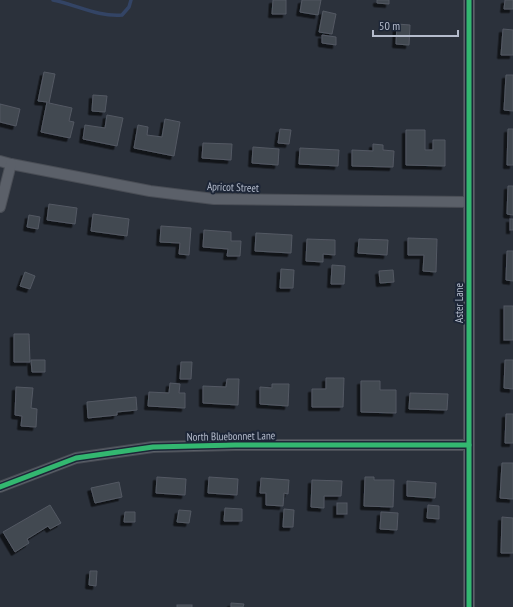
<svg xmlns="http://www.w3.org/2000/svg" width="513" height="607" viewBox="0 0 513 607" font-family="'PT Sans Narrow',sans-serif">
	<style>
		.lines { fill: none; stroke-linecap: round; stroke-linejoin: round }
		.stream { stroke: #334465; stroke-width: 3.5 }
		.building { fill: #434851; stroke: #535963; filter: url(#shadow) }
		.street-casing { stroke: #494d55; stroke-width: 12 }
		.street { stroke: #5b6069; stroke-width: 10 }
		.cycleway-casing { stroke: #1d2637; stroke-width: 8 }
		.cycleway { stroke: #33b770; stroke-width: 5 }
		.labels { text-anchor: middle; dominant-baseline: central; stroke-width: 4; stroke-linejoin: round; paint-order: stroke }
		.street-label { font-size: 11px; fill: #b5bccc; stroke: #1d2637 }
	</style>
	<defs>
		<filter id="shadow"><feDropShadow dx="-3.5" dy="3.5" stdDeviation="0" flood-color="#0009"/></filter>
	</defs>
	<rect width="100%" height="100%" fill="#2b313b"/>
	<g class="lines">
		<path class="stream" d="M53,0C77,5 98,17 122,15L129,7L131,0"/>
	</g>
	<g class="building">
		<path d="M273,0H286V14H272Z"/>
		<path d="M302,0H321L318,15L300,12Z"/>
		<path d="M377,0H389V4L377,3Z"/>
		<path d="M505,0H513V9H504Z"/>
		<path d="M323,11L336,14L332,34L319,32Z"/>
		<path d="M397,24L410,25L409,45L396,44Z"/>
		<path d="M503,29L513,30V55H501Z"/>
		<path d="M322,35L336,37V45L322,43Z"/>
		<path d="M44,72L55,74L49,103L72,108L69,121L74,122L70,138L41,132L47,102L38,101Z"/>
		<path d="M506,75H513V111L504,110Z"/>
		<path d="M93,95L107,96L105,112L92,111Z"/>
		<path d="M0,104L20,109L16,126L0,122Z"/>
		<path d="M107,115L123,118L117,146L83,139L85,125L105,128Z"/>
		<path d="M165,119L180,122L174,156L134,148L138,125L148,127L147,135L162,137Z"/>
		<path d="M280,129L291,130L289,144L278,143Z"/>
		<path d="M508,129H513V165H507Z"/>
		<path d="M406,130H425V150H433V140H445V166L406,165Z"/>
		<path d="M203,143L232,144L231,160L202,158Z"/>
		<path d="M373,144L383,145V150L394,151L393,167L352,166V150L373,151Z"/>
		<path d="M253,147L279,149L278,165L252,163Z"/>
		<path d="M300,148L339,150L338,166L299,164Z"/>
		<path d="M508,186H513V215L507,214Z"/>
		<path d="M49,204L77,208L75,224L47,220Z"/>
		<path d="M93,214L129,219L127,236L91,231Z"/>
		<path d="M29,215L40,217L38,229L27,227Z"/>
		<rect x="510" y="219" width="3" height="11"/>
		<path d="M161,226L191,228L189,255L179,254L180,243L160,242Z"/>
		<path d="M204,230L231,232V241H241L240,256H227L228,249L203,247Z"/>
		<path d="M256,233L292,235L291,253L255,251Z"/>
		<path d="M408,238L437,239L436,272L423,271L424,255H408Z"/>
		<path d="M307,239L335,240V255L323,254V262L306,261Z"/>
		<path d="M359,239L388,240L387,255L358,253Z"/>
		<path d="M507,251H513V281L506,280Z"/>
		<path d="M332,265L345,266L344,284H331Z"/>
		<path d="M281,269L294,270L293,288H280Z"/>
		<path d="M393,270L394,282L380,283L379,271Z"/>
		<path d="M25,272L35,276L30,289L20,286Z"/>
		<rect x="504" y="306" width="9" height="34"/>
		<path d="M14,334H29L30,362H14Z"/>
		<path d="M31,360H45V372H32Z"/>
		<path d="M505,360H513V389L504,388Z"/>
		<path d="M181,362H192L191,379H180Z"/>
		<path d="M326,378H344L343,407H312V389H326Z"/>
		<path d="M227,379H239L238,405L203,403V386L226,387Z"/>
		<path d="M361,381H380V390H396V413L361,412Z"/>
		<path d="M170,383L180,384L179,393H185V408L148,406L149,392L169,393Z"/>
		<path d="M272,384H289L288,406L260,404V387L272,388Z"/>
		<path d="M16,387L33,388L31,408L37,409L36,427L21,426L22,416L15,415Z"/>
		<path d="M410,393L448,394L447,410L409,409Z"/>
		<path d="M136,397L137,410L117,412V415L88,418L87,402Z"/>
		<path d="M506,414H513V443H505Z"/>
		<path d="M502,463H513V499L500,498Z"/>
		<path d="M157,477L186,479L185,495L156,493Z"/>
		<path d="M209,477L238,479L237,495L208,493Z"/>
		<path d="M365,477H374V480H394L393,507L364,506Z"/>
		<path d="M261,478L289,480L288,494L284,493L283,506L266,505V493H260Z"/>
		<path d="M312,480L342,481L341,496H324V508L311,507Z"/>
		<path d="M407,481L436,483L435,498L407,496Z"/>
		<path d="M119,482L122,497L95,503L91,488Z"/>
		<rect x="337" y="503" width="10" height="11"/>
		<path d="M50,505L61,523L50,529L48,526L27,539L29,543L15,552L3,532Z"/>
		<path d="M428,505L439,506V519L427,518Z"/>
		<path d="M225,508L242,509V521H224Z"/>
		<path d="M284,509L294,510L293,527H283Z"/>
		<path d="M179,510L191,511L189,523L177,522Z"/>
		<path d="M125,512H135V522H124Z"/>
		<path d="M381,512L398,513L397,530L380,529Z"/>
		<path d="M502,517L513,518V553H501Z"/>
		<path d="M90,571H97L96,586L89,585Z"/>
		<path d="M231,603L244,604L243,607H231Z"/>
		<rect x="177" y="605" width="15" height="2"/>
	</g>
	<g class="lines">
		<g class="street-casing">
			<g id="street">
				<path d="M0,161L11,164L150,191L214,199L469,202"/>
				<path d="M0,207L11,164"/>
				<path d="M0,487L76,458L153,447L235,445H469"/>
				<path d="M469,607V0"/>
			</g>
		</g>
		<use href="#street" class="street"/>
		<g class="cycleway-casing">
			<g id="cycleway">
				<path d="M0,487L76,458L153,447L235,445H469"/>
				<path d="M469,607V0"/>
			</g>
		</g>
		<use href="#cycleway" class="cycleway"/>
	</g>
	<g class="labels">
		<g class="street-label">
			<text transform="translate(233 187) rotate(2)">Apricot Street</text>
			<text transform="translate(459 303) rotate(-90)">Aster Lane</text>
			<text transform="translate(231 436) rotate(-1)">North Bluebonnet Lane</text>
		</g>
	</g>
	<path d="M373 30v6h85v-6" fill="none" stroke="#b5bccc" stroke-width="2"/>
	<text x="379" y="30" font-size="12" fill="#b5bccc" stroke="#1d2637" stroke-width="3" paint-order="stroke">50 m</text>
</svg>
